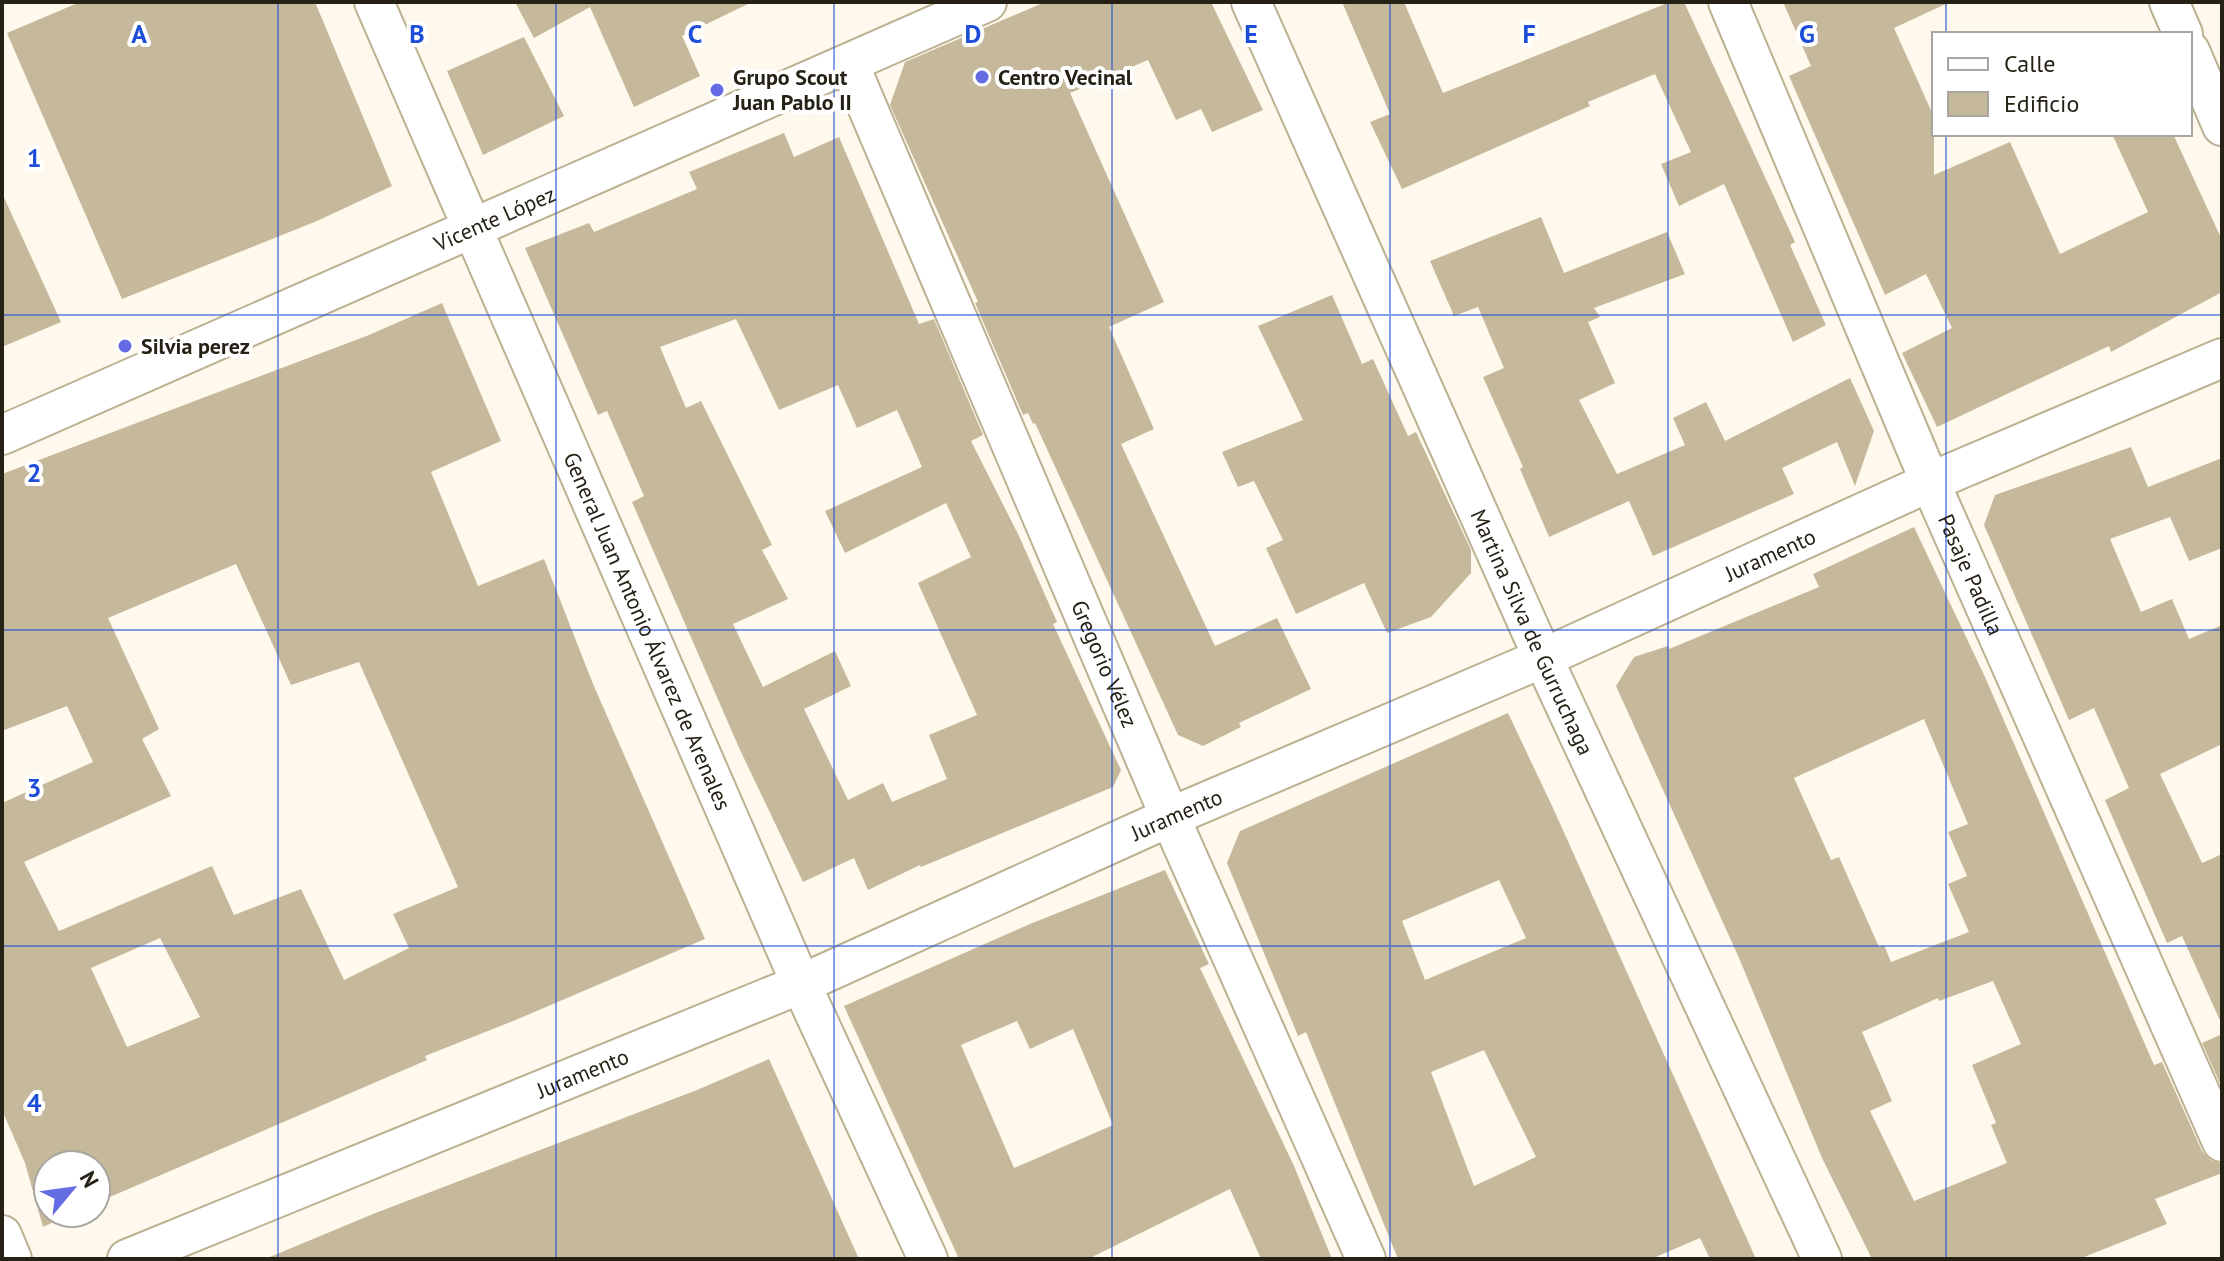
<svg xmlns="http://www.w3.org/2000/svg" width="2224" height="1261" viewBox="0 0 2224 1261" font-family="'PT Sans',sans-serif">
	<style>
		.building { fill: #c6b99b; fill-rule: evenodd }
		.lines { fill: none; stroke-linecap: round; stroke-linejoin: round }
		.minor-casing { stroke: #bcb092; stroke-width: 42 }
		.minor { stroke: #fff; stroke-width: 38 }
		.grid { fill: none; stroke: #1d4ed8; stroke-width: 2; stroke-opacity: 0.55 }
		.poi-dot { fill: #646ce4; stroke: #fff; stroke-width: 3 }
		.labels { text-anchor: middle; dominant-baseline: central; stroke-width: 8; stroke-linejoin: round; paint-order: stroke }
		.poi-label { font-size: 22px; font-weight: bold; fill: #262115; stroke: #fff; text-anchor: start }
		.street-label { font-size: 22px; fill: #262115; stroke: #fff }
		.grid-label { font-size: 26px; text-anchor: middle; font-weight: bold; fill: #1d4ed8; stroke: #fff; stroke-width: 8; stroke-linejoin: round; paint-order: stroke }
	</style>
	<rect width="100%" height="100%" fill="#fef9ec"/>
	<g class="building">
		<path d="M80,2H315L392,186L317,221L122,299L7,33Z"/>
		<path d="M515,2H752L682,36L700,76L634,107L590,7L534,38Z"/>
		<path d="M1045,2H1211L1263,110L1212,132L1201,109L1176,120L1148,60L1070,93L1164,302L1109,327L1154,429L1121,444L1215,646L1277,618L1311,689L1239,723L1241,727L1203,746L1178,735L1035,423L1033,424L1028,413L1023,415L975,303L978,302L890,105L905,62Z"/>
		<path d="M1342,2H1404L1443,93L1670,2H1684L1795,242L1790,245L1826,325L1793,342L1724,184L1679,206L1661,164L1691,152L1655,74L1588,102L1590,106L1402,189L1370,122L1390,114Z"/>
		<path d="M1783,2H1950L1894,28L1934,117V175L2010,142L2060,254L2148,212L2112,134H2173L2222,240V292L2111,352L2109,346L1937,427L1902,353L1952,328L1926,274L1885,295L1789,76L1811,66Z"/>
		<path d="M524,37L564,116L483,155L447,71Z"/>
		<path d="M784,133L794,157L839,137L919,324L934,319L983,435L971,441L1019,536L1057,622L1053,624L1121,770L1113,787L921,867L920,865L868,890L854,858L803,882L740,750L632,502L644,496L607,411L598,415L525,248L589,223L594,232L697,189L689,172ZM736,319L779,410L838,385L857,428L897,410L922,467L825,511L845,553L946,503L971,557L918,583L977,715L929,735L947,779L892,802L883,783L848,800L804,709L851,686L835,651L763,687L733,624L788,599L762,550L772,545L701,401L686,408L660,347Z"/>
		<path d="M2,193L61,322L2,347Z"/>
		<path d="M1541,217L1564,273L1667,232L1685,274L1594,308L1600,317L1588,322L1615,383L1579,400L1617,474L1685,445L1673,418L1706,402L1725,441L1850,378L1874,431L1855,486L1837,442L1782,468L1794,494L1653,556L1629,501L1549,537L1520,469L1523,467L1483,377L1504,368L1478,307L1454,316L1430,261Z"/>
		<path d="M1332,295L1362,364L1373,359L1408,436L1416,432L1471,550V573L1431,617L1387,633L1364,583L1296,614L1266,548L1283,540L1254,481L1238,487L1222,452L1303,420L1258,326Z"/>
		<path d="M442,303L501,441L431,472L478,586L544,559L593,684L705,939L518,1019L425,1056L427,1060L96,1203V1165H48V1213H73L43,1227L25,1163L2,1110V803L93,762L67,706L2,731V474L369,335ZM236,564L291,685L359,662L458,887L393,914L409,948L344,980L301,889L234,915L212,866L59,931L24,862L171,796L142,739L159,729L108,618ZM160,938L200,1017L127,1047L91,968Z"/>
		<path d="M2131,447L2148,487L2222,458V548L2189,561L2170,517L2110,539L2141,612L2172,599L2189,639L2222,625V744L2160,774L2202,863L2222,854V1025L2182,936L2167,943L2105,800L2129,788L2094,708L2069,720L1984,525L1995,495Z"/>
		<path d="M1914,527L1985,677L2154,1065L2162,1062L2202,1151L2210,1160L2222,1164V1173L2155,1199L2167,1224L2079,1259H1872L1822,1158L1739,958L1616,686L1634,657L1668,646L1669,649L1819,587L1813,574ZM1924,719L1968,824L1948,832L1967,876L1948,884L1969,932L1891,962L1884,945L1879,947L1839,857L1831,860L1794,778ZM1993,981L2021,1044L1972,1065L1996,1123L1991,1125L2007,1163L1914,1201L1870,1111L1892,1101L1862,1032L1938,998L1939,1001Z"/>
		<path d="M1508,713L1553,808L1756,1259H1710L1700,1238L1651,1259H1398L1306,1032L1298,1036L1227,863L1240,831ZM1499,880L1526,938L1425,980L1402,921ZM1484,1050L1536,1157L1474,1186L1431,1072Z"/>
		<path d="M1165,870L1209,964L1200,968L1294,1166L1332,1259H1261L1230,1189L1088,1259H959L844,1006L1030,924ZM1017,1021L1030,1049L1073,1029L1113,1125L1014,1168L961,1045Z"/>
		<path d="M2222,1034V1088L2202,1043Z"/>
		<path d="M769,1059L859,1259H265L373,1214L697,1090Z"/>
	</g>
	<g class="lines">
		<g class="minor-casing">
			<g id="minor">
				<path id="s1" d="M374,2L801,984L928,1259"/>
				<path id="s2" d="M1251,2L1543,658L1822,1259"/>
				<path id="s3" d="M1728,2L1930,482L2222,1142"/>
				<path d="M2169,2L2183,34"/>
				<path d="M2190,51L2222,126"/>
				<path id="s4" d="M849,64L1170,817L1366,1259"/>
				<path id="s5" d="M2,435L987,2"/>
				<path d="M2,1235L12,1259"/>
				<path id="s6" d="M127,1259L801,984L1170,817L1543,658L1930,482L2222,358"/>
			</g>
		</g>
		<use href="#minor" class="minor"/>
	</g>
	<path class="grid" d="M278,2V1259M556,2V1259M834,2V1259M1112,2V1259M1390,2V1259M1668,2V1259M1946,2V34M1946,134V1259M2,315H2222M2,630H2222M2,946H2222"/>
	<g class="poi-dot">
		<circle cx="982" cy="77" r="8"/>
		<circle cx="717" cy="90" r="8"/>
		<circle cx="125" cy="346" r="8"/>
	</g>
	<g class="labels">
		<g class="poi-label">
			<text x="733" y="77">Grupo Scout<tspan x="733" dy="25">Juan Pablo II</tspan></text>
			<text x="998" y="77">Centro Vecinal</text>
			<text x="141" y="346">Silvia perez</text>
		</g>
		<g class="street-label">
			<text stroke="none"><textPath href="#s5" startOffset="538">Vicente López</textPath></text>
			<text stroke="none"><textPath href="#s6" startOffset="1788">Juramento</textPath></text>
			<text stroke="none"><textPath href="#s3" startOffset="622">Pasaje Padilla</textPath></text>
			<text stroke="none"><textPath href="#s1" startOffset="686">General Juan Antonio Álvarez de Arenales</textPath></text>
			<text stroke="none"><textPath href="#s2" startOffset="690">Martina Silva de Gurruchaga</textPath></text>
			<text stroke="none"><textPath href="#s4" startOffset="652">Gregorio Vélez</textPath></text>
			<text stroke="none"><textPath href="#s6" startOffset="1140">Juramento</textPath></text>
			<text stroke="none"><textPath href="#s6" startOffset="492">Juramento</textPath></text>
		</g>
	</g>
	<g class="grid-label">
		<text x="139" y="43">A</text>
		<text x="417" y="43">B</text>
		<text x="695" y="43">C</text>
		<text x="973" y="43">D</text>
		<text x="1251" y="43">E</text>
		<text x="1529" y="43">F</text>
		<text x="1807" y="43">G</text>
		<text x="34" y="167">1</text>
		<text x="34" y="482">2</text>
		<text x="34" y="797">3</text>
		<text x="34" y="1112">4</text>
	</g>
	<rect width="2224" height="1261" fill="none" stroke="#262115" stroke-width="8"/>
	<rect x="1932" y="32" width="260" height="104" fill="#ffffff" stroke="#a8a6a1" stroke-width="2"/>
	<rect x="1948" y="58" width="40" height="12" fill="#ffffff" stroke="#a8a6a1" stroke-width="2"/>
	<text x="2004" y="72" font-size="24" fill="#262115">Calle</text>
	<rect x="1948" y="92" width="40" height="24" fill="#c6b99b" stroke="#a8a6a1" stroke-width="2"/>
	<text x="2004" y="112" font-size="24" fill="#262115">Edificio</text>
	<g transform="translate(72 1189) rotate(61)"><circle r="38" fill="#ffffff" stroke="#a8a6a1" stroke-width="2"/>
	<path d="M0-6L14 30L0 20L-14 30Z" fill="#646ce4"/>
	<text y="-12" font-size="22" font-weight="bold" text-anchor="middle" fill="#262115">N</text>
	</g>
</svg>
